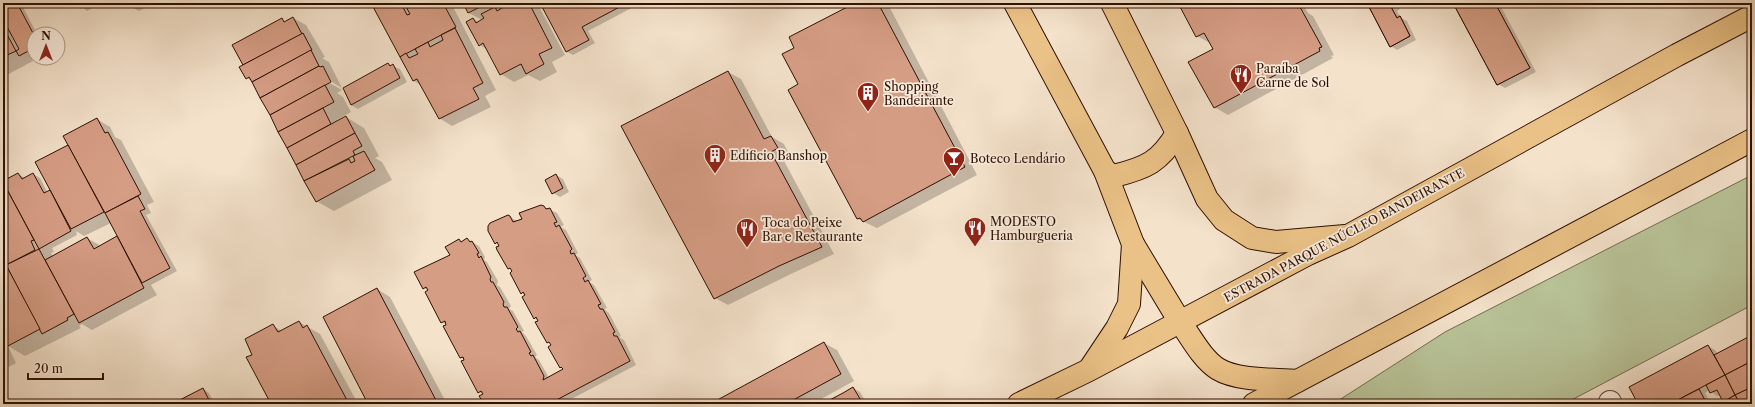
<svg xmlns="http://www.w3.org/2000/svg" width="1755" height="407" viewBox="0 0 1755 407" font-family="'Libre Caslon Text',serif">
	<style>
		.green { fill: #b9c499; stroke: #746a4c }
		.shadow { fill: #0003; fill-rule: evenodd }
		.building { fill: #d69d85; stroke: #2f0f00 }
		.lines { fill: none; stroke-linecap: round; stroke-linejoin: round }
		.minor-casing { stroke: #604433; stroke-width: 24 }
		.major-casing { stroke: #2f0f00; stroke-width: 24 }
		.highway-casing { stroke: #2f0f00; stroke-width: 24 }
		.minor { stroke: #f8ecdd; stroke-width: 22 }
		.major { stroke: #eac186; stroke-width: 22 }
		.highway { stroke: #eac186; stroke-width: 22 }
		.labels { text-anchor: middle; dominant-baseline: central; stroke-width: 3.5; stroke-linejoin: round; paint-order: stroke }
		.poi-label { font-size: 12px; fill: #2f0f00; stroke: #f8ecdd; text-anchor: start }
		.street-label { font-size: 12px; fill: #2f0f00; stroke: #f8ecdd }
	</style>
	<rect width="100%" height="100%" fill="#f4e2cb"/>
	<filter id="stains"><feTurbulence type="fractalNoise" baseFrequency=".005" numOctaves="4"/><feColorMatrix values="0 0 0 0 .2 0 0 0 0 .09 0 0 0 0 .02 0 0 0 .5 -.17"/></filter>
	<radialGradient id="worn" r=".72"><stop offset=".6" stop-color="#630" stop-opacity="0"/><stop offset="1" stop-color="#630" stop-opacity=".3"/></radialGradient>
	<path class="green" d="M1752,175V305L1564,404H1333L1445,332Z"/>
	<g class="shadow">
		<path d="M3,3H21L37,34H34V55L31,57L33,61L3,77Z"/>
		<path d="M77,3H109L105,5L101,4L87,11Z"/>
		<path d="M124,3H154L139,11Z"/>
		<path d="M372,3H451L496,90L485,96L491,107L452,126L439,118L422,86L414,81Z"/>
		<path d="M464,3H537L565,55L552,62L557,72L540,81L528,75L514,82L501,74L488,50L480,45L473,19L479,22L482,20L469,13Z"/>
		<path d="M541,3H641L588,31L595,43L573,55L566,51Z"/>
		<path d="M857,3H883L889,6L977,175L877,228L858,219L789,90L799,85L796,48Z"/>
		<path d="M1179,3H1303L1308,13L1313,16L1334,55L1331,56L1333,58L1228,115L1214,107V49L1210,43L1197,36Z"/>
		<path d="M1368,3H1397L1400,9L1397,11L1401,18L1407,21L1416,40L1397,50L1391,46Z"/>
		<path d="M1455,3H1499L1536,72L1505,88L1498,84Z"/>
		<path d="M293,18L306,25L325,57L322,58L329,62L342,88L327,79L326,81L342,90L337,93L343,97L351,112L337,120L338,121L346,117L364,128L379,156L375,158L382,162L392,180L334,211L316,201L253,82L247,78L282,20L286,22Z"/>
		<path d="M388,64L400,69L407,82L358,109L351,105Z"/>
		<path d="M728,72L741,79L772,137L784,144L790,156L783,159L834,254L793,273L728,305L715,298Z"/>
		<path d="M97,119L110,127L115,137L121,140L154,202L147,205L151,213L146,215L177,271L151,285L157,295L92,330L82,324L79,326L81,328L25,356L8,346L16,363L3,370V178L6,180L18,174L25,178L33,174L40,178L48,193L51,191L70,145ZM111,223L118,237L101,246L87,238L53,257L51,253L54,252L52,248L77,235L76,231L84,236Z"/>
		<path d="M556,175L563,179L569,192L560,197L553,193L546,180Z"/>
		<path d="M544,207L557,213L564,225L561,227L566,230L578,253L575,255L580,258L592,280L589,282L594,285L607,308L604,309L609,313L621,336L619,337L624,340L636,365L562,404H485L483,394L479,392L465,360L461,358L447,325L442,322L429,291L424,288L415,272L452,255L459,240L462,242L467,239L479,246L485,257L484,260L487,262L498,281L497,285L500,287L511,306L509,309L513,311L524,331L522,332L526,336L537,355L535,357L539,360L549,378L564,369L561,367L549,347L553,345L548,342L540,321L534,318L526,296L522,293L514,271L509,268L499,245L495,243L510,217L517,221Z"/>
		<path d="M377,289L390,297L447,404H369Z"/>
		<path d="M299,322L320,334L358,404H272L253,355L273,326L282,331Z"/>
		<path d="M1752,336V404H1721L1725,402L1720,395L1717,396L1709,390L1705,393L1711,404H1640L1630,387L1708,346L1715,350L1718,354Z"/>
		<path d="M824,343L837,350L854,381L812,404H712Z"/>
		<path d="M853,388L860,392L867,404H824Z"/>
		<path d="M203,389L209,393L215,404H174Z"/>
	</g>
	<g class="building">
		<path d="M3,3H17L34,35V48L19,56L16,51L19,49L6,25L3,26Z"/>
		<path d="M76,3H89L80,8Z"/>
		<path d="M371,3H401L407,15L410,14L404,3H443L456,27L400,57Z"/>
		<path d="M463,3H488L468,13Z"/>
		<path d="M510,3H529L552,48L539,54L544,64L526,74L521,64L500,75L483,43L479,46L466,22L473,18L476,23L484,18L481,14L495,7L497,11Z"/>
		<path d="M540,3H627L582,27L589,40L566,52Z"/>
		<path d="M855,3H878L965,167L863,222L860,218L857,219L788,90L798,84L782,54L794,48L789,37Z"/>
		<path d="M1178,3H1295L1297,8L1300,7L1322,47L1319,48L1320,51L1214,108L1188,62L1213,49L1204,33L1196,37Z"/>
		<path d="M1367,3H1393L1394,6L1391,7L1397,18L1400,16L1410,36L1390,47Z"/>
		<path d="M1367,3H1393L1394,6L1391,7L1397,18L1400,16L1410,36L1390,47Z"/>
		<path d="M1453,3H1495L1530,68L1497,85Z"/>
		<path d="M1453,3H1495L1530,68L1497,85Z"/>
		<path d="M293,17L302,34L243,65L232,45L282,18L284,22Z"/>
		<path d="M3,27L16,51L3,57Z"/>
		<path d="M455,28L483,83L473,88L479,99L439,119L417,79L413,81L400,57L406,53L409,58L418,54L415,49L428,42L430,47L443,40L441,35Z"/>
		<path d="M303,33L312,50L252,82L249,77L246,79L239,67Z"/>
		<path d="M311,50L319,66L260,98L252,82Z"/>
		<path d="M388,63L390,66L393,64L400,78L351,105L343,88Z"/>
		<path d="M319,66L320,67L323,66L331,82L270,115L260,98Z"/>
		<path d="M728,71L764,139L771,136L778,148L771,152L822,247L779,266L714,299L621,126Z"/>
		<path d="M325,85L334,102L278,132L270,115Z"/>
		<path d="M323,108L331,124L287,148L278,132Z"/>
		<path d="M346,116L355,133L296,165L287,148Z"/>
		<path d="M97,118L105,133L108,132L141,194L105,213L63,136Z"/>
		<path d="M355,133L362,146L353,151L355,155L304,181L296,165Z"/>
		<path d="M68,145L104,212L71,229L35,162Z"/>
		<path d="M364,151L375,170L316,202L304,181L349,159L351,163L355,161L353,156Z"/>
		<path d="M18,173L22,179L33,173L44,193L50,190L71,231L39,249L3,182V181Z"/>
		<path d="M556,174L563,188L552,194L545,180Z"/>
		<path d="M3,182L34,240L31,241L35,250L6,265L3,260Z"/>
		<path d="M138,196L145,209L140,211L170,268L142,283L105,213Z"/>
		<path d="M541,205L544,206L546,209L550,208L557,222L554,223L556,227L559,225L572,249L570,251L571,254L574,253L586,276L583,278L585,282L588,280L601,304L598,305L600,309H603L615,332L613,333L614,336H617L630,361L549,404H484L479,396L483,394L481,391L478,393L461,361L464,360L463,357L460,358L443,326L446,325L445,321L441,323L425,292L428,290L426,287L423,289L414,272L450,255L445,247L459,239L461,242L467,238L470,242L472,241L479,253L477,254L479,258L481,256L491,277L490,279L491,282H493L504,302L503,304L504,307H507L518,327L516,329L518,332L520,331L531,352L529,353L531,356L533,355L544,376L543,380L563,369L561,367L560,368L548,347L551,345L549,342L547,343L535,322L538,321L536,317L534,319L522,297L525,295L523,292L521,294L510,273L512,271L510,268L508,269L497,250L496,247L499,246L497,242L495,244L488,231V226L490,223L508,215L510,216L513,222L522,219L519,213Z"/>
		<path d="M117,236L144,288L79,323L45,260L87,237L94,249Z"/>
		<path d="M39,249L74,314L67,318L68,320L42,334L6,265Z"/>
		<path d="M6,265L40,329L6,347L3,340V267Z"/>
		<path d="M377,288L438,404H368L323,317Z"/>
		<path d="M299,321L303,328L307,325L349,404H271L246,357L252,355L245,339L273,324L278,332Z"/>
		<path d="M1752,335V361L1725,375L1714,355Z"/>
		<path d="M824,342L841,374L786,404H710Z"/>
		<path d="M1708,345L1725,375L1670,404H1638L1629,387Z"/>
		<path d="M1752,361V387L1735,395L1725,375Z"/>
		<path d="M1725,375L1735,395L1723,402L1717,390L1710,393L1706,385Z"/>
		<path d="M853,387L863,404H822L843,393Z"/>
		<path d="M1752,387V404H1740L1735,395Z"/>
		<path d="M203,388L211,404H172Z"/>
		<path d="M1699,389L1707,404H1670Z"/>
		<path d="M1735,395L1740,404H1729L1727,400Z"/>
	</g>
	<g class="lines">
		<g class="minor-casing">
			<path id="minor" d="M1610,402L1611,404"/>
		</g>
		<g class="major-casing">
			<g id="major">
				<path d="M1015,3L1105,171L1133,244L1180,322"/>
				<path d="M1112,3L1177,133L1207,199L1224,220L1252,238L1276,242L1345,236"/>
				<path d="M1105,171L1114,176C1146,168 1160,162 1177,133"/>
			</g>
		</g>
		<g class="highway-casing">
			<g id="highway">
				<path d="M1180,322C1191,337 1202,359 1218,369C1238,381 1274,379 1297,381"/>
				<path d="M1091,367L1117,328L1129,304L1133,244"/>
				<path d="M1019,404L1089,370L1308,254L1348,236L1677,55L1752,16"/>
				<path d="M1254,404L1752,140"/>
			</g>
		</g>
		<use href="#minor" class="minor"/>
		<use href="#major" class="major"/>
		<use href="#highway" class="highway"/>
	</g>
	<defs>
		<g id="restaurant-pin" transform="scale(1.15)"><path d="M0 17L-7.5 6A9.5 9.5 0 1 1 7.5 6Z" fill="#8f2418" stroke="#f8ecdd"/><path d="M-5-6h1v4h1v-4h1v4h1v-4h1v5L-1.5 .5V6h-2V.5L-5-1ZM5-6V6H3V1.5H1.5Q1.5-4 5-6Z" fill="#fff"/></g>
		<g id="building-pin" transform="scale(1.15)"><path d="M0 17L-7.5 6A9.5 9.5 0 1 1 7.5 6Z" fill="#8f2418" stroke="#f8ecdd"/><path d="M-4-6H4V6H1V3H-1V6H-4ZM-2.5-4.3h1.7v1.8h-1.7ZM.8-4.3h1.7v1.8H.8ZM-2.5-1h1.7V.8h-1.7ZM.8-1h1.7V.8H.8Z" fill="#fff"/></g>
		<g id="bar-pin" transform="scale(1.15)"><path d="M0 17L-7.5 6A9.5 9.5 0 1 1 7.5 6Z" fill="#8f2418" stroke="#f8ecdd"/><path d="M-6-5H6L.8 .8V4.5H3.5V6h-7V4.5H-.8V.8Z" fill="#fff"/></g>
	</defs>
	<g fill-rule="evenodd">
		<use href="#restaurant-pin" x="1241" y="75"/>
		<use href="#building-pin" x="868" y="93"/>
		<use href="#building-pin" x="715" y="155"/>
		<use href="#bar-pin" x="954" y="158"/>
		<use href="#restaurant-pin" x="975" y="228"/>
		<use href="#restaurant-pin" x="747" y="229"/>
	</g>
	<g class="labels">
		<g class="poi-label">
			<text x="1256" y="68">Paraíba<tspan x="1256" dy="14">Carne de Sol</tspan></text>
			<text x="884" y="86">Shopping<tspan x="884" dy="14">Bandeirante</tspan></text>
			<text x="730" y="155">Edíficio Banshop</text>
			<text x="970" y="158">Boteco Lendário</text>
			<text x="990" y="221">MODESTO<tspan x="990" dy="14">Hamburgueria</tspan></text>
			<text x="762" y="222">Toca do Peixe<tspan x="762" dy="14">Bar e Restaurante</tspan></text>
		</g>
		<g class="street-label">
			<text transform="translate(1344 235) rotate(-28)">ESTRADA PARQUE NÚCLEO BANDEIRANTE</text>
		</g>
	</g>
	<rect width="1755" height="407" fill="none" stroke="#f4e2cb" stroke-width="16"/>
	<rect x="4" y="4" width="1747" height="399" fill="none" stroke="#2f0f00" stroke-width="2"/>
	<rect x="8" y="8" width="1739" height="391" fill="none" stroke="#2f0f00"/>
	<g transform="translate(46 46)"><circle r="19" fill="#f8ecdd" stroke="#a89485"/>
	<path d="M0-3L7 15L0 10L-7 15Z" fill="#8f2418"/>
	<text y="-6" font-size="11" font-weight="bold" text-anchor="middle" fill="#2f0f00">N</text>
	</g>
	<path d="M28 373v6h75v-6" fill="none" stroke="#2f0f00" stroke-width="2"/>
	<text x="34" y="373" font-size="12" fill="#2f0f00" stroke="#f8ecdd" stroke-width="3" paint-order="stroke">20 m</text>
	<rect width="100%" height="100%" filter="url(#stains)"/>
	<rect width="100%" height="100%" fill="url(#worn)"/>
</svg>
